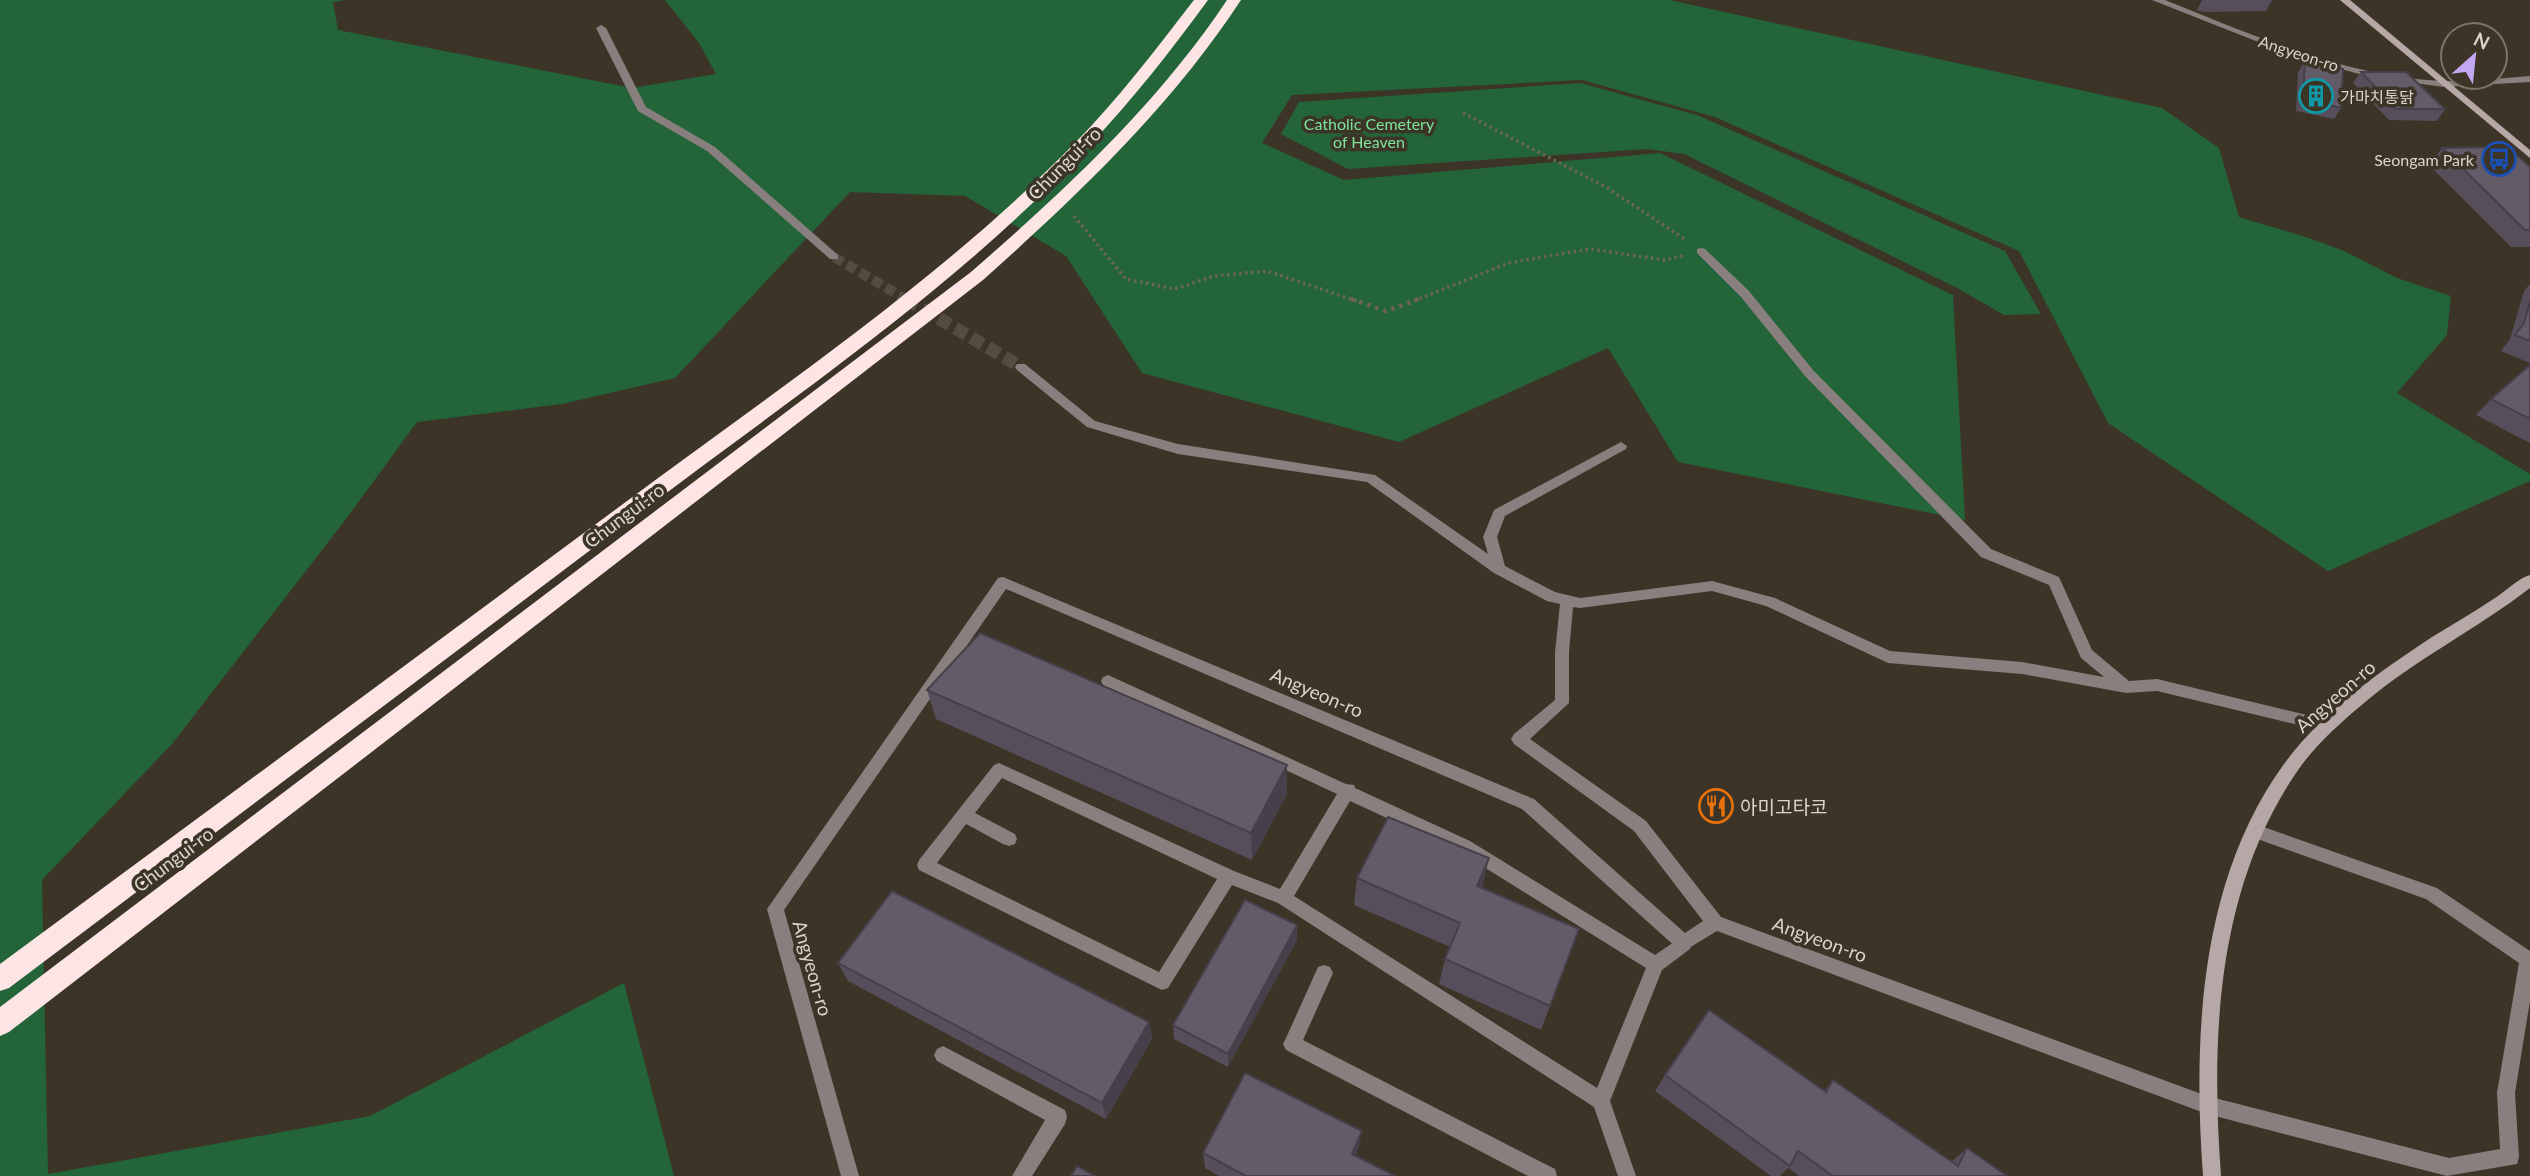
<svg xmlns="http://www.w3.org/2000/svg" width="2530" height="1176" viewBox="0 0 2530 1176" font-family="Lato,'Noto Sans KR',sans-serif">
	<style>
		.green { fill: #236439 }
		.lines { fill: none; stroke-linecap: round; stroke-linejoin: round }
		.street-tunnel-far1 { stroke: #544c40; stroke-width: 10; stroke-dasharray: 10 5; stroke-linecap: butt }
		.street-tunnel { stroke: #544c40; stroke-width: 13; stroke-dasharray: 13 6; stroke-linecap: butt }
		.path-far1 { stroke: #6c6559; stroke-width: 3.5; stroke-dasharray: 2.5 3.5; stroke-linecap: butt }
		.path { stroke: #6c6559; stroke-width: 4.5; stroke-dasharray: 3.5 5; stroke-linecap: butt }
		.lane { fill: #887f7e; fill-rule: evenodd }
		.street { fill: #887f7e; fill-rule: evenodd }
		.secondary { fill: #b7a8a8; fill-rule: evenodd }
		.highway { fill: #fce5e4; fill-rule: evenodd }
		.wall { fill: #564e5a }
		.shaded-wall { fill: #46404a }
		.building { fill: #645b69; stroke: #46404a; stroke-width: 2 }
		.labels { text-anchor: middle; dominant-baseline: central; stroke-width: 7; stroke-linejoin: round; paint-order: stroke }
		.far-street-label { font-size: 16px; fill: #d9d4cc; stroke: #3c3427 }
		.far-poi-label { font-size: 16px; fill: #d9d4cc; stroke: #3c3427; text-anchor: start }
		.far-park-label { font-size: 16px; fill: #7be499; stroke: #3c3427 }
		.street-label { font-size: 19px; fill: #d9d4cc; stroke: #3c3427 }
		.poi-label { font-size: 19px; fill: #d9d4cc; stroke: #3c3427; text-anchor: start }
	</style>
	<rect width="100%" height="100%" fill="#3c3427"/>
	<g class="green">
		<path d="M0,0H346L333,2L338,30L632,88L716,74L699,43L665,0H1670L2162,108L2219,148L2239,217L2309,238L2344,251L2397,278L2451,296L2447,335L2397,393L2530,474V481L2328,571L2108,423L2019,251L1715,117L1582,80L1292,95L1262,143L1344,180L1660,153L1953,295L1965,520L1678,462L1608,348L1399,442L1142,373L1066,256L965,196L850,192L675,378L562,404L417,422L346,519L172,744L42,880L48,1174L370,1116L624,983L674,1176H0Z"/>
		<path d="M1580,83L1697,115L2005,251L2041,314L2004,315L1959,289L1684,154L1647,149L1348,169L1281,134L1299,102Z"/>
	</g>
	<g class="lines">
		<path class="street-tunnel-far1" d="M834,257L909,301"/>
		<path class="street-tunnel" d="M906,299L1021,367"/>
		<g class="path-far1">
			<path d="M1463,113L1606,187L1686,240"/>
			<path d="M1074,216L1126,279L1175,289L1214,276L1267,271L1357,301"/>
			<path d="M1414,301L1508,263L1590,249L1664,260L1683,256"/>
		</g>
		<path class="path" d="M1351,299L1386,311L1419,299"/>
		<g class="lane">
			<path d="M1108,675L1346,784L1354,785L1355,788L1470,841L1655,955L1684,935L1690,937L1692,943L1690,949L1662,970L1610,1101L1636,1176H1618L1594,1107L1278,903L1232,885L1168,988L1162,990L919,870L917,865L919,860L994,765L999,763L1234,871L1280,889L1337,794L1103,685L1101,681L1103,677ZM1002,778L1217,879L1159,972L937,863L966,824L1003,844L1009,846L1015,844L1017,839L1015,834L975,813ZM1350,801L1458,851L1646,968L1597,1088L1294,896Z"/>
			<path d="M1324,965L1330,967L1333,973L1303,1040L1555,1169L1557,1176H1528L1286,1050L1283,1044L1286,1038L1318,967Z"/>
			<path d="M943,1046L1065,1110L1067,1117L1065,1124L1032,1176H1012L1045,1120L937,1061L934,1055L937,1049Z"/>
		</g>
		<g class="street">
			<path d="M2152,0H2165C2255,36 2346,77 2445,81C2473,82 2502,78 2530,76V82L2444,87L2370,77L2294,56Z"/>
			<path d="M601,25L606,28L646,107L715,147L838,255V259H830L707,151L638,111L596,28Z"/>
			<path d="M1701,248L1705,249L1749,291L1813,370L1991,549L2059,577L2092,650L2129,681L2157,679L2328,720L2333,722L2336,726L2333,730L2328,732L2157,691L2126,693L2022,674L1888,663L1766,606L1712,591L1580,608L1573,607L1569,652V703L1530,739L1646,821L1721,917L2207,1096L2449,1158L2500,1149L2497,1093L2519,963L2426,899L2249,836L2247,831L2249,826L2255,824L2437,888L2530,951V1001L2515,1093L2519,1157L2517,1164L2447,1176L2207,1114L1717,931L1684,951L1678,949L1522,809L1006,589L784,910L859,1176H841L767,909L998,578L1003,577L1534,799L1685,933L1703,921L1634,831L1514,744L1511,739L1514,734L1555,700V652L1560,604L1547,601L1494,573L1367,482L1178,454L1087,427L1017,370L1015,367L1017,364H1025L1095,421L1178,444L1375,475L1488,554L1483,537L1494,510L1621,442L1627,446L1626,449L1505,516L1497,537L1505,566L1555,592L1580,598L1712,581L1775,598L1890,651L2022,662L2104,677L2081,658L2049,585L1981,557L1805,376L1741,297L1697,253V249Z"/>
		</g>
		<g class="secondary">
			<path d="M2340,0H2350L2530,150V158Z"/>
			<path d="M2530,575V588C2477,629 2416,659 2364,703C2339,724 2312,748 2294,776C2216,894 2211,1039 2221,1176H2203C2193,1038 2199,881 2284,764C2322,712 2379,672 2432,637C2453,624 2474,612 2495,598C2506,591 2517,579 2530,575Z"/>
		</g>
		<g class="highway">
			<path d="M1194,0H1208C1171,51 1132,100 1089,146C958,287 794,396 641,512C430,671 220,829 9,988L0,991V964C208,811 415,658 623,504C778,389 939,281 1075,143C1119,98 1156,49 1194,0Z"/>
			<path d="M1227,0H1241C1170,108 1079,194 983,280L9,1032L0,1036V1007L971,272C1066,189 1157,105 1227,0Z"/>
		</g>
	</g>
	<g class="wall">
		<path d="M2202,0H2272L2266,11L2203,12L2197,10Z"/>
		<path d="M2305,61L2341,108L2334,119L2296,111L2298,72Z"/>
		<path d="M2361,72L2445,109L2437,121L2389,120L2353,83Z"/>
		<path d="M2442,148L2530,167V247H2511L2429,165Z"/>
		<path d="M2530,284V363L2501,351L2510,339L2524,291Z"/>
		<path d="M2530,365V443L2476,415L2491,399Z"/>
		<path d="M927,690L1287,794L1252,860L936,719Z"/>
		<path d="M1489,858L1481,888L1579,929L1541,1030L1439,984L1445,959L1450,947L1354,905L1357,878Z"/>
		<path d="M1297,940L1228,1067L1174,1039L1173,1025Z"/>
		<path d="M838,963L1149,1022L1152,1039L1106,1119L848,981Z"/>
		<path d="M1665,1075L1824,1091L1833,1080L1951,1162L1967,1148L2007,1176H1799L1788,1168L1780,1176H1771L1655,1091Z"/>
		<path d="M1359,1147L1355,1156L1395,1176H1219L1205,1168L1203,1153Z"/>
	</g>
	<g class="shaded-wall">
		<path d="M1287,765V794L1252,860L1251,833Z"/>
		<path d="M1489,858L1483,885L1471,913L1477,886Z"/>
		<path d="M1297,925V940L1228,1067V1054Z"/>
		<path d="M1149,1022L1152,1039L1106,1119L1102,1103Z"/>
		<path d="M1362,1131L1359,1147L1350,1169L1352,1154Z"/>
	</g>
	<g class="building">
		<path d="M2305,61L2343,69L2341,108L2303,99Z"/>
		<path d="M2361,72H2406L2445,109H2396Z"/>
		<path d="M2508,147L2530,167V230H2525L2442,148Z"/>
		<path d="M2530,301V341L2515,335L2524,323Z"/>
		<path d="M2530,365V419L2491,399Z"/>
		<path d="M980,633L1287,765L1251,833L927,690Z"/>
		<path d="M1388,817L1489,858L1477,886L1579,929L1550,1006L1445,959L1460,923L1357,878Z"/>
		<path d="M892,891L1149,1022L1102,1103L838,963Z"/>
		<path d="M1245,900L1297,925L1228,1054L1173,1025Z"/>
		<path d="M1709,1010L1826,1092L1833,1080L1958,1166L1967,1148L2007,1176H1833L1798,1151L1790,1166L1665,1075Z"/>
		<path d="M1245,1073L1362,1131L1352,1154L1395,1176H1246L1203,1153Z"/>
		<path d="M1077,1166L1095,1176H1071Z"/>
	</g>
	<defs>
		<g id="building-ring" transform="scale(1.75)"><circle r="9.5" fill="#3c3427" stroke="#0f9aa8" stroke-width="1.5"/><path d="M-4-6H4V6H1V3H-1V6H-4ZM-2.5-4.3h1.7v1.8h-1.7ZM.8-4.3h1.7v1.8H.8ZM-2.5-1h1.7V.8h-1.7ZM.8-1h1.7V.8H.8Z" fill="#0f9aa8"/></g>
		<g id="bus-ring" transform="scale(1.75)"><circle r="9.5" fill="#3c3427" stroke="#1a4fb4" stroke-width="1.5"/><path d="M-5-6H5V4H4V6H2V4H-2V6H-4V4H-5ZM-3.5-4V0h7V-4ZM-3.5 1.2v1.5H-2V1.2ZM2 1.2v1.5H3.5V1.2Z" fill="#1a4fb4"/></g>
		<g id="restaurant-ring" transform="scale(1.75)"><circle r="9.5" fill="#3c3427" stroke="#e8710a" stroke-width="1.5"/><path d="M-5-6h1v4h1v-4h1v4h1v-4h1v5L-1.5 .5V6h-2V.5L-5-1ZM5-6V6H3V1.5H1.5Q1.5-4 5-6Z" fill="#e8710a"/></g>
	</defs>
	<g fill-rule="evenodd">
		<use href="#building-ring" x="2316" y="96"/>
		<use href="#bus-ring" x="2499" y="159"/>
		<use href="#restaurant-ring" x="1716" y="806"/>
	</g>
	<g class="labels">
		<g class="far-street-label">
			<text transform="translate(2299 53) rotate(18)">Angyeon-ro</text>
		</g>
		<g class="far-poi-label">
			<text x="2340" y="96">가마치통닭</text>
			<text x="2474" y="159" text-anchor="end">Seongam Park</text>
		</g>
		<g class="far-park-label">
			<text x="1369" y="123">Catholic Cemetery<tspan x="1369" dy="18">of Heaven</tspan></text>
		</g>
		<g class="street-label">
			<text transform="translate(1064 163) rotate(-45)">Chungui-ro</text>
			<text transform="translate(624 515) rotate(-37)">Chungui-ro</text>
			<text transform="translate(1317 692) rotate(23)">Angyeon-ro</text>
			<text transform="translate(2335 696) rotate(-41)">Angyeon-ro</text>
			<text transform="translate(173 859) rotate(-37)">Chungui-ro</text>
			<text transform="translate(1820 939) rotate(20)">Angyeon-ro</text>
			<text transform="translate(813 968) rotate(74)">Angyeon-ro</text>
		</g>
		<g class="poi-label">
			<text x="1740" y="806">아미고타코</text>
		</g>
	</g>
	<g transform="translate(2474 56) rotate(27)"><circle r="33" fill="#3c3427" stroke="#7b7469" stroke-width="2"/>
	<path d="M0-5L12 26L0 18L-12 26Z" fill="#c4a7f1"/>
	<text y="-10" font-size="19" font-weight="bold" text-anchor="middle" fill="#d9d4cc">N</text>
	</g>
</svg>
